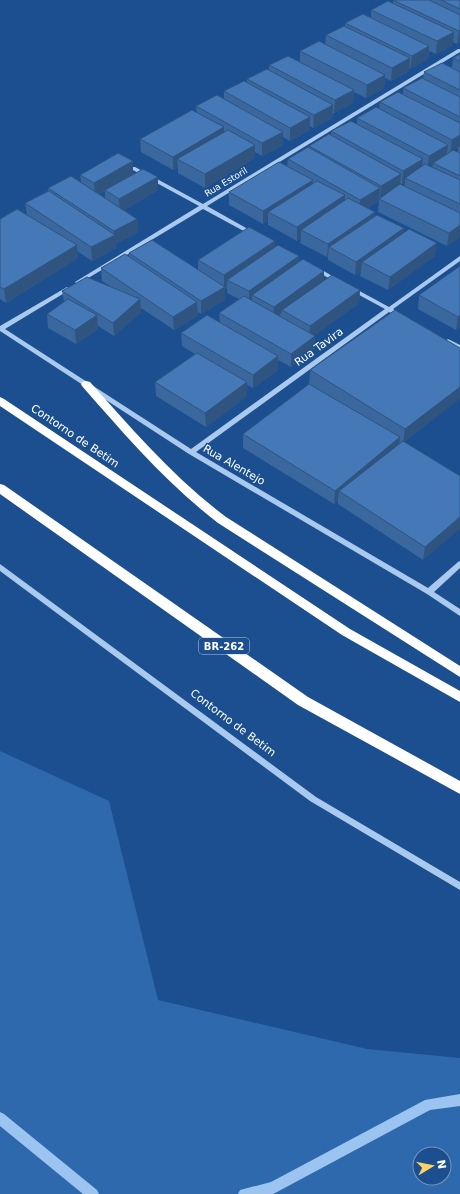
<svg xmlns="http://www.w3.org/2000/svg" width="460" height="1194" viewBox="0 0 460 1194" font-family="'DejaVu Sans',sans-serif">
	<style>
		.green { fill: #2e69ad; fill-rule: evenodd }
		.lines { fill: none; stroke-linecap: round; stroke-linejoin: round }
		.stream { fill: #9cc4f0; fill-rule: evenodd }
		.minor { fill: #a9c9ee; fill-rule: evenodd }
		.highway { fill: #fff; fill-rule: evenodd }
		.wall { fill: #3a679d; fill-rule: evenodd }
		.shaded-wall { fill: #305480 }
		.building { fill: #4478b7; stroke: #305480 }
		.labels { text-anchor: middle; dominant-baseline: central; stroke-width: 3; stroke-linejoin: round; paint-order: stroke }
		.far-street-label { font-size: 9px; fill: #fff; stroke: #1b4f8f }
		.shield { fill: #1b4f8f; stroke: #bbcadd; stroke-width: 1 }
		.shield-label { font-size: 10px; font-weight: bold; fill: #fff }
		.street-label { font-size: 11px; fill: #fff; stroke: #1b4f8f }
	</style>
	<rect width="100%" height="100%" fill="#1b4f8f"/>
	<path class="green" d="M0,751L109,801L158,1000L367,1049L460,1058V1194H0ZM420,1154H444V1178H420Z"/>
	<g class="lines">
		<g class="stream">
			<path d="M460,1094V1106L430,1110L277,1192L273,1194H238L240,1190L271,1182L425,1100Z"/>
			<path d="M0,1112L4,1114L97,1190L99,1194H83L0,1126Z"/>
		</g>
		<g class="minor">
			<path d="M458,49H460V52L207,206L255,233V235H251L203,209L80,283H76L75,282L199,206L131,169V167H135L203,204Z"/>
			<path d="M460,256V261L393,309L403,315V317H399L389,312L196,452L428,588L458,562L460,561V568L434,592L460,609V616L427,594L189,454L0,331V326L67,287H71V289L5,329L191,449L385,309L350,290V288H354L389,307Z"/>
			<path d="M317,267L339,280L340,281L339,282H335L315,270L314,269Z"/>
			<path d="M448,339L460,345V349L446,342L445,341Z"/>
			<path d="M0,564L316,797L460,882V890L310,801L0,571Z"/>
		</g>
		<g class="highway">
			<path d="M86,381L90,382C133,430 174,478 226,517L460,666V677L218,523C166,483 125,435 82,386L81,384L82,382Z"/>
			<path d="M0,397L4,399L350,629L460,691V702L342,635L0,406Z"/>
			<path d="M0,484L4,485L308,697L460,781V794L298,705L0,494Z"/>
		</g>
	</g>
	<g class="wall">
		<path d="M393,0H460V42L457,44L453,42V45L436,54L429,51L428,59L410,69L409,68V71L391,81L385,78L384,88L366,98L354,92L353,103L334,113H333L332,118L313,128L310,126V130L290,141L283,137V145L262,156L255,152V158L205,188L178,173V167L173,170L141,152L140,139L197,113L196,106L224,99V91L247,83V79L269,70V65L300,62V51L325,45L326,35L345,26V23L371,18V10L393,3Z"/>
		<path d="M460,54V237L447,246L378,212L379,201L368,208L375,212V216L404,228L403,233L435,256L388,290L360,276L361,271L355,275L328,260V256L327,257L300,243L301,238L297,241L268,225V221L263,224L229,205V192L287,166L288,159L309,148V146L331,136V131L357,124V118L379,109L380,102L403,94V88L423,78L424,72L452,67L453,58ZM458,148V152L454,150ZM400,183L402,184L405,183L404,186L400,184Z"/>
		<path d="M133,161V174L158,190L124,210L137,219L138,232L116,244V248L92,261L77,251L78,258L6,303L0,299V219L27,215L25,203L48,191V188L81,182L80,175ZM105,191V198L99,194Z"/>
		<path d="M275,246L299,256V262L324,281L360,290L359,303L315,335V349L291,367L278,360V370L253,388L247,385V396L206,427L156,396L155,382L195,354L182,346L181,333L220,323L219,313L239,299L227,293V287L225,289V300L201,314L198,312V316L174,330L141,308V312L114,336L98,326V329L76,344L48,328L47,314L64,302L62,291L110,286L102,281L101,268L129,257V253L198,270V260Z"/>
		<path d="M460,266V327L456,330L418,309L419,295Z"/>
		<path d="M460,348L404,442L460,476L423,560L338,504V501L334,504L243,448V434L310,385L309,384L310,370Z"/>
	</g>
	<g class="shaded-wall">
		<path d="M460,30V42L457,44L459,31Z"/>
		<path d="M454,32L453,45L436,54L437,41Z"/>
		<path d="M429,46L428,59L410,69L412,56Z"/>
		<path d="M410,58L409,71L391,81L392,68Z"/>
		<path d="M385,75L384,88L366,98L367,85Z"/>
		<path d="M354,90L353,103L334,113L335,100Z"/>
		<path d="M333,105L332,118L313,128L314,115Z"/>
		<path d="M310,117V130L290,141V128Z"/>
		<path d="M224,127V140L177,159L178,167L173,170V157Z"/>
		<path d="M283,132V145L262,156V143Z"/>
		<path d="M460,135V147H458V148L450,153L452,140Z"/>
		<path d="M255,145V158L205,188V174Z"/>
		<path d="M448,145L446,158L433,163V166L427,170L429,156Z"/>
		<path d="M423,159L421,172L405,178V183L402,184L403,171Z"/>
		<path d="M133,161V175L95,196L94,183Z"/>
		<path d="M401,174L400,187L380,199L381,186Z"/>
		<path d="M158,177V190L120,212L119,199Z"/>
		<path d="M313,180L312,193L268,212V221L263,224V211Z"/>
		<path d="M380,188L379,201L359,213L360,200Z"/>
		<path d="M345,195V209L301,230V238L297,241V227Z"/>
		<path d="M375,212L374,225L329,247L328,256L327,257L328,244Z"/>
		<path d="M137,219L138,232L116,244V248L92,261L91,247L114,235V231Z"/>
		<path d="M460,225V237L447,246L449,233Z"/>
		<path d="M404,228L402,242L362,262L361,271L355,275L356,262Z"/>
		<path d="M275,241V255L227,280V287L225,289V300L201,314V301L224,287V275Z"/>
		<path d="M437,243L435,256L388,290L390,277Z"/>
		<path d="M77,245L78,258L6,303L4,289Z"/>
		<path d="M299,256V270L252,295V302L249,305V291Z"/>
		<path d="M324,271V284L282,310L281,314L273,320L274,307Z"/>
		<path d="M360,290L359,303L309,340L310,326Z"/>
		<path d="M140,299L141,312L114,336L113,323Z"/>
		<path d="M197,302L198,316L174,330L173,317Z"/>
		<path d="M97,315L98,329L76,344L75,330Z"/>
		<path d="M460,315V327L456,330L458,317Z"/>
		<path d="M315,336V349L291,367V354Z"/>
		<path d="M278,356V370L253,388V375Z"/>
		<path d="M247,382V396L206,427L205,413Z"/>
		<path d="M460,387V399L403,443L405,429Z"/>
		<path d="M400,437L399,450L339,491L338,501L334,504L335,491Z"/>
		<path d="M460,517V529L423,560L425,547Z"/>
	</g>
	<g class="building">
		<path d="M393,0H429L460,15V30L459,31Z"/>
		<path d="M441,0H460V9Z"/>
		<path d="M388,1L454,32L437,41L371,10Z"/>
		<path d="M363,14L429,46L412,56L345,23Z"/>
		<path d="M344,26L410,58L392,68L326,35Z"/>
		<path d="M319,41L385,75L367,85L300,51Z"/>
		<path d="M460,54V61L453,58Z"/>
		<path d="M288,56L354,90L335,100L269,65Z"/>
		<path d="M442,63L460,72V90L424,72Z"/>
		<path d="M267,69L333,105L314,115L247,79Z"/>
		<path d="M422,78L460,97V117L403,88Z"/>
		<path d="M244,81L310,117L290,128L224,91Z"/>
		<path d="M398,92L460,123V135L452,140L380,102Z"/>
		<path d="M217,95L283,132L262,143L196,106Z"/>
		<path d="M376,107L448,145L429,156L357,118Z"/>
		<path d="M192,110L224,127L173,157L140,139Z"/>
		<path d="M351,121L423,159L403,171L331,131Z"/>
		<path d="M228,130L255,145L205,174L177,159Z"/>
		<path d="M329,134L401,174L381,186L309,146Z"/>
		<path d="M308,147L380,188L360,200L288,159Z"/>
		<path d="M453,150L460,153V176L433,163Z"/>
		<path d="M118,153L133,161L94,183L80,175Z"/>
		<path d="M279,162L313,180L263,211L229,192Z"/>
		<path d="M425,164L460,180V204L405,178Z"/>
		<path d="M143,169L158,177L119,199L105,190Z"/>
		<path d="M71,176L137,219L114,231L48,188Z"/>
		<path d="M317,181L345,195L297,227L268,212Z"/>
		<path d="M400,184L460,213V225L449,233L379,199Z"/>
		<path d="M49,191L115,235L91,247L25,203Z"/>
		<path d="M348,198L375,212L328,244L301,230Z"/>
		<path d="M17,209L77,245L4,289L0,287V219Z"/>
		<path d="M377,215L404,228L356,262L329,247Z"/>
		<path d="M249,227L275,241L224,275L198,260Z"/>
		<path d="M409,229L437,243L390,277L362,262Z"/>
		<path d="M152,240L225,287L201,301L129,253Z"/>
		<path d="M278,245L299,256L249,291L227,280Z"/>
		<path d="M125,254L197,302L173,317L101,268Z"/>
		<path d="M303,259L324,271L274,307L252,295Z"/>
		<path d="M460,266V315L458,317L419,295Z"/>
		<path d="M332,275L360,290L310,326L282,310Z"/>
		<path d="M87,277L140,299L113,323L62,291Z"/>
		<path d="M244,296L315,336L291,354L219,313Z"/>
		<path d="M68,299L97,315L75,330L47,314Z"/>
		<path d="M395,310L460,348V387L405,429L310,370Z"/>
		<path d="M207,315L278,356L253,375L181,333Z"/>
		<path d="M197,353L247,382L205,413L155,382Z"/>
		<path d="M309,384L400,437L335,491L243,434Z"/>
		<path d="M403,441L460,476V517L425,547L339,491Z"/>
	</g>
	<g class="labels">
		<g class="far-street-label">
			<text transform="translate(226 182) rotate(-31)">Rua Estoril</text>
		</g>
		<rect class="shield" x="199" y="638" width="50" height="16" rx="3"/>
		<g class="shield-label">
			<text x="224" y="646">BR-262</text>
		</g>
		<g class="street-label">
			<text transform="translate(319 347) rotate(-36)">Rua Tavira</text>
			<text transform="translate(75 436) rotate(34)">Contorno de Betim</text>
			<text transform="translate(234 465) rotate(30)">Rua Alentejo</text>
			<text transform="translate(233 723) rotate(37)">Contorno de Betim</text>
		</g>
	</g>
	<g transform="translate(432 1166) rotate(80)"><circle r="19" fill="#1b4f8f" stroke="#7695bc"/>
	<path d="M0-3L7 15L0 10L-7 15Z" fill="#ffd166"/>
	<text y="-6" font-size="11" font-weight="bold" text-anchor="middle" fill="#ffffff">N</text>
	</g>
</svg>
